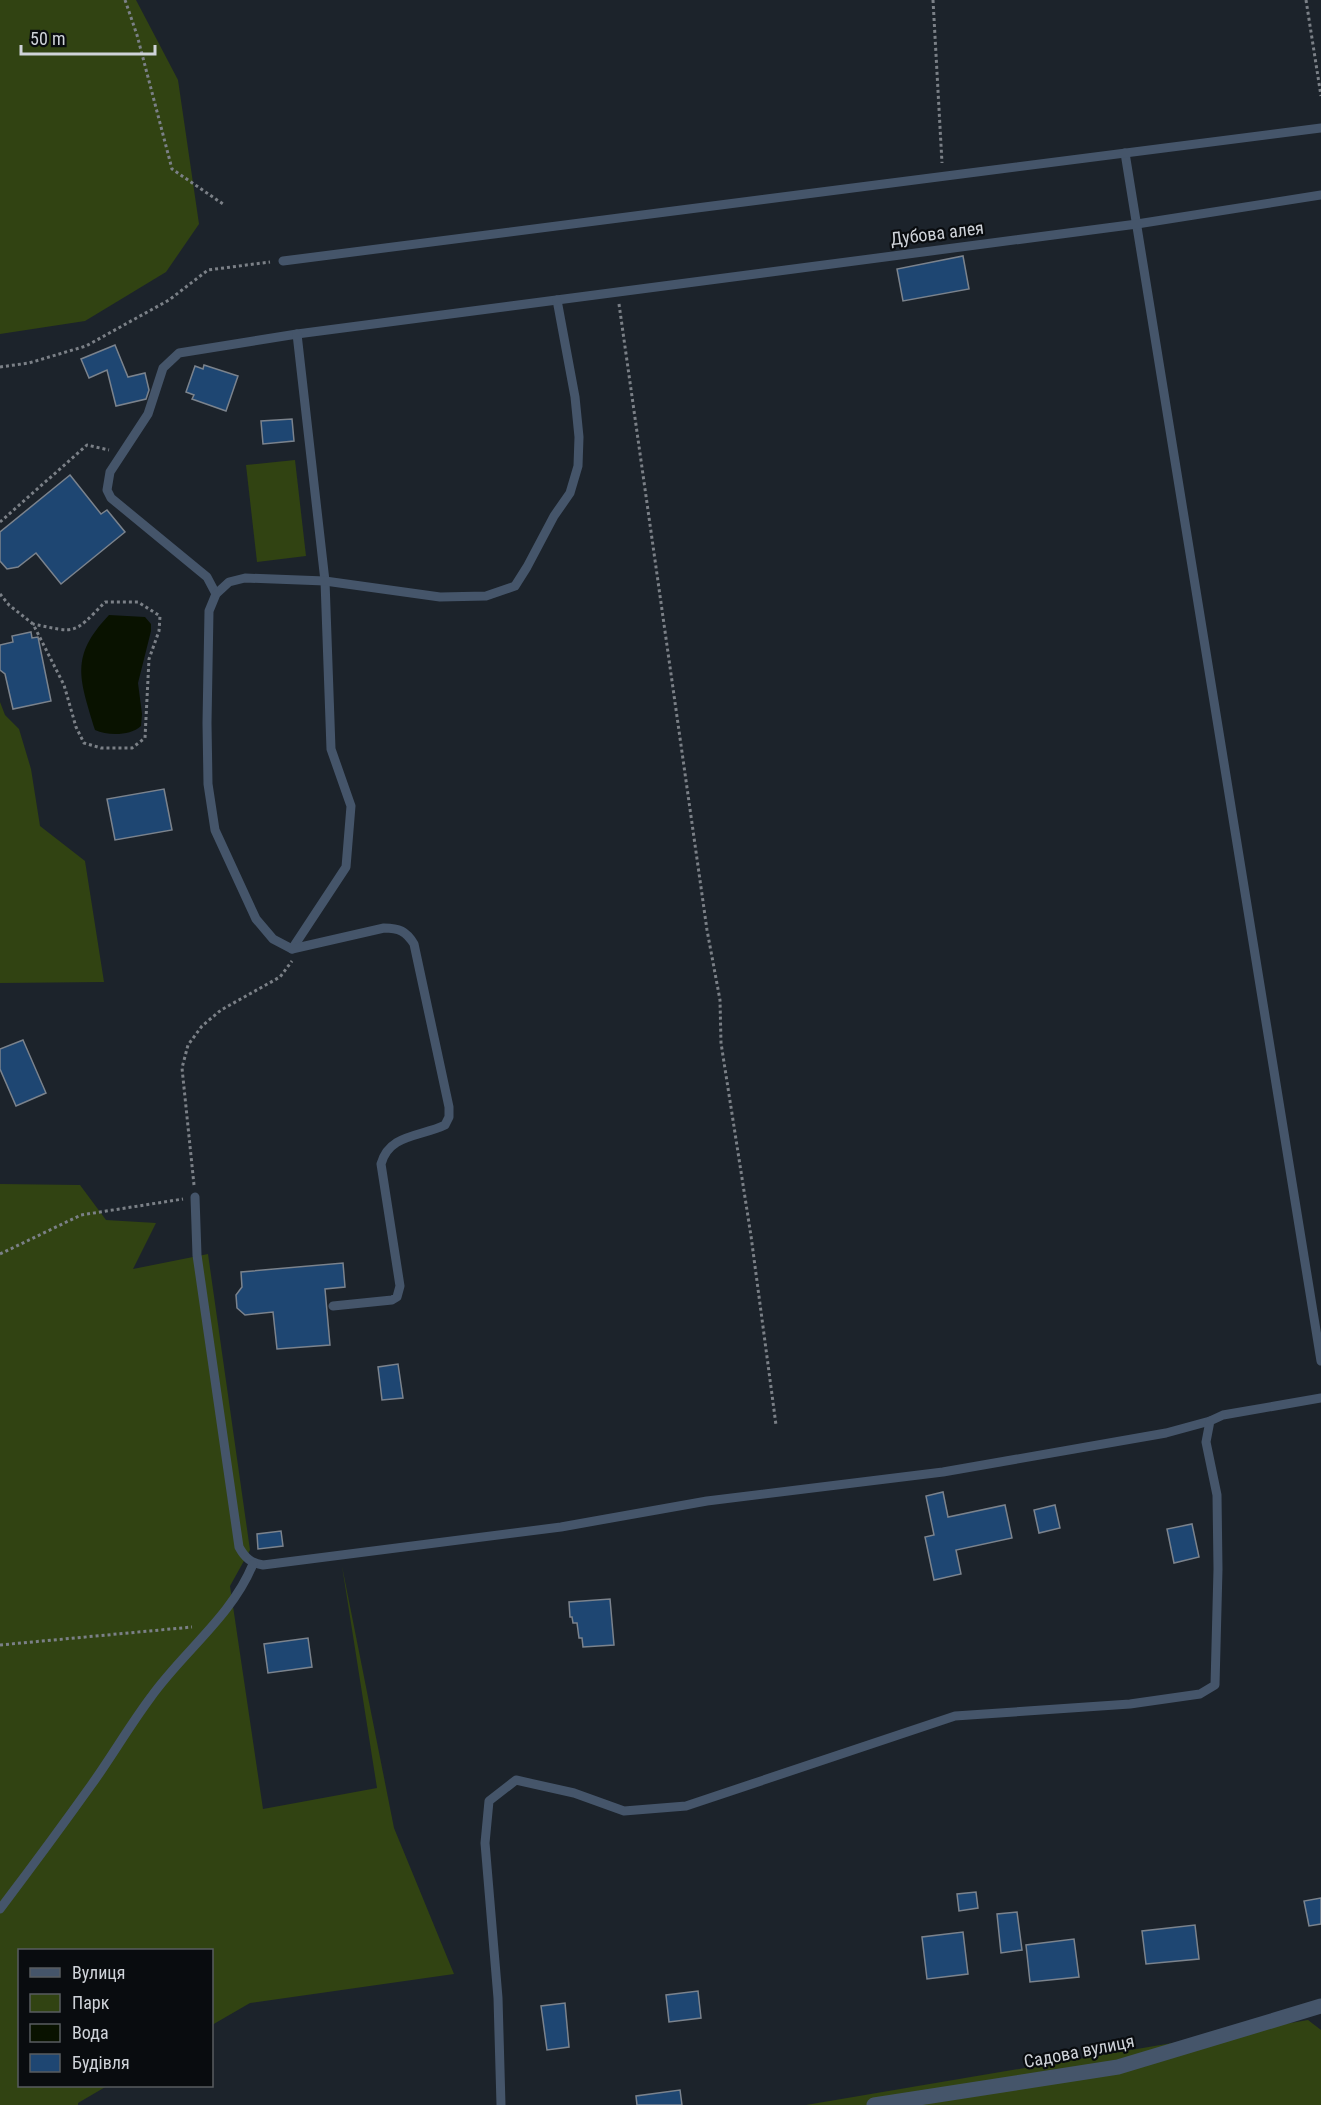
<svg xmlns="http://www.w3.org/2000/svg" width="1321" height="2105" viewBox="0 0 1321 2105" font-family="'Roboto Condensed',sans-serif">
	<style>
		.green { fill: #314312 }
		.water { fill: #091200 }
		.building { fill: #1e4672; stroke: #7b838d; stroke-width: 1.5 }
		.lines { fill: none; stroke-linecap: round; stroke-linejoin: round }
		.path { stroke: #7b8087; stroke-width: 3; stroke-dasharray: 3 3; stroke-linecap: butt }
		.lane { stroke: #45556a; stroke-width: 9 }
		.street { stroke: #45556a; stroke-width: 15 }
		.labels { text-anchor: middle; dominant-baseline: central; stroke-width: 4.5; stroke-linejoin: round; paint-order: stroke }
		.street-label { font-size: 18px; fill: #cfd3d9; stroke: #090c0f }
	</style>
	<rect width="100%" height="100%" fill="#1c232b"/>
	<g class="green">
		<path d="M0,0H136L178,80L199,224L166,272L85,321L0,334Z"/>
		<path d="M295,460L306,556L257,562L246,465Z"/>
		<path d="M0,702L5,715L19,729L31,769L40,826L85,861L104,982L0,983Z"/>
		<path d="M0,1184L80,1185L106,1220L156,1223L133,1269L208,1254L250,1550L230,1586L263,1809L377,1788L342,1566L394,1828L454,1974L250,2003L212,2025V1950H20V2086H107L78,2103V2105H0Z"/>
		<path d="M1308,2020L1321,2030V2105H806Z"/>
	</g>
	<path class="water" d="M109,615L145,617L151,624V631L138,683L142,714L141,726C130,736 108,736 95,730C80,679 69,657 109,615Z"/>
	<g class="building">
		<path d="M963,256L969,289L903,301L897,269Z"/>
		<path d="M115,345L128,377L145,373L149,390L146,399L116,406L107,370L89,378L81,359Z"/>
		<path d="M204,365L238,376L226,411L192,399L194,395L186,392L195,366L203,369Z"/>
		<path d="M292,419L294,441L263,444L261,421Z"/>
		<path d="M70,475L101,514L107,510L125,532L61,584L36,553L18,567L7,569L0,561V532Z"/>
		<path d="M31,632L32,638L38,637L51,701L13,709L5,674L0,670V645L13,642L12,636Z"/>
		<path d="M164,789L172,830L115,840L107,799Z"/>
		<path d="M23,1040L46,1093L16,1106L0,1069V1049Z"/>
		<path d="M343,1263L345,1287L325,1289L330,1345L277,1349L273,1312L245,1315L237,1308L236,1295L242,1287L241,1272Z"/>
		<path d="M398,1364L403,1398L382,1400L378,1367Z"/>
		<path d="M943,1492L948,1517L1005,1505L1012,1538L956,1550L961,1574L934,1580L925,1537L934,1535L926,1496Z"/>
		<path d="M1055,1505L1060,1528L1039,1533L1034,1510Z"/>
		<path d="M1192,1524L1199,1557L1174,1563L1167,1529Z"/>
		<path d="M281,1531L283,1546L258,1549L257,1534Z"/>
		<path d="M610,1599L614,1645L583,1647L582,1638H579L577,1623H573L572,1617H570L569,1602Z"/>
		<path d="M308,1638L312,1667L268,1673L264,1644Z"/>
		<path d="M976,1892L978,1908L959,1911L957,1894Z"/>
		<path d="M1321,1898V1924L1309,1926L1304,1901Z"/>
		<path d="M1017,1912L1022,1950L1001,1953L997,1914Z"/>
		<path d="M1195,1925L1199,1959L1146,1964L1142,1931Z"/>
		<path d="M963,1932L968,1974L927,1979L922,1937Z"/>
		<path d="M1074,1939L1079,1977L1030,1982L1026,1945Z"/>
		<path d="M698,1991L701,2018L669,2022L666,1995Z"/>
		<path d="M565,2003L569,2047L547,2050L541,2006Z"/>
		<path d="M680,2090L682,2105H637L636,2096Z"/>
	</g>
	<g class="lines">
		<g class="path">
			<path d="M125,0L137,35L172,169L223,204"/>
			<path d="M933,0L942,163"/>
			<path d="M1306,0L1321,96"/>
			<path d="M619,304L707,930L720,1000L721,1043L751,1236L776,1425"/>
			<path d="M0,367L29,363L86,346L169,300L208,270L270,262"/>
			<path d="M0,522L87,445L109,450"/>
			<path d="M0,594L9,605L33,624L64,685L76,727L84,743L101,748H132L145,738L149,659L159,631L160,616L138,602H105C73,635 77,633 33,624"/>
			<path d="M194,1185L182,1068L188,1045L202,1026L221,1010L280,977L292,961"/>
			<path d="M0,1254L81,1215L183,1199"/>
			<path d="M0,1645L192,1627"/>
		</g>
		<g class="lane">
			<path d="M1125,153L1321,1361"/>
			<path d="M283,261L1321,128"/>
			<path d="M216,594L207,577L111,498L107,490L110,472L148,414L163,368L179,353L297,334L1137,224L1321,195"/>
			<path d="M292,949L346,867L351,806L331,749L325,581L297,334"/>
			<path d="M195,1197L197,1255L239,1547C245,1558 251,1563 263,1565L561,1527L707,1501L943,1472L1166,1433L1210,1421"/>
			<path d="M333,1306L392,1300L397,1297L400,1286L381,1164C389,1134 420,1137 445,1125L449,1117V1107L414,944C406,931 399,928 384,928L292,949L273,939L256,919L215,830L208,784L207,723L209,611L216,594L229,582L245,578L325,581L440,597L486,596L515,586L527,567L554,516L570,493L578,466L579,437L575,397L557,300"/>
			<path d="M0,1909C31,1868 62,1826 92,1784C112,1756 130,1725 151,1697C183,1652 232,1616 253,1564"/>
			<path d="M501,2105L498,1998L485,1843L489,1801L516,1780L574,1793L624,1811L686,1806L955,1716L1130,1704L1200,1694L1215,1685L1218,1569L1217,1495L1206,1442L1210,1421L1223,1415L1321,1398"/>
		</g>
		<path class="street" d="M874,2105L1118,2067L1321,2006"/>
	</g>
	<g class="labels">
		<g class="street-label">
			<text transform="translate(937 233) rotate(-7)">Дубова алея</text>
			<text transform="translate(1079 2051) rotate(-11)">Садова вулиця</text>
		</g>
	</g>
	<rect x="18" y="1949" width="195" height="138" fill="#090c0f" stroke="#585c60" stroke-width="1.5"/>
	<rect x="30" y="1968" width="30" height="9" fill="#45556a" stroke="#585c60" stroke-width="1.5"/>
	<text x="72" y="1979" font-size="18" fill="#cfd3d9">Вулиця</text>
	<rect x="30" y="1994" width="30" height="18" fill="#314312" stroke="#585c60" stroke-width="1.5"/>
	<text x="72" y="2009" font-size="18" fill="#cfd3d9">Парк</text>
	<rect x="30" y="2024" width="30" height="18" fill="#091200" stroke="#585c60" stroke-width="1.5"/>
	<text x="72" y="2039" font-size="18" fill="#cfd3d9">Вода</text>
	<rect x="30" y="2054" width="30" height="18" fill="#1e4672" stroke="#585c60" stroke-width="1.5"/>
	<text x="72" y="2069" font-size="18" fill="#cfd3d9">Будівля</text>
	<path d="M21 45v9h134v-9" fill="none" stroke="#cfd3d9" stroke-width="3"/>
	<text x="30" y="45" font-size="18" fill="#cfd3d9" stroke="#090c0f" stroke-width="4.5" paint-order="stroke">50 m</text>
</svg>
